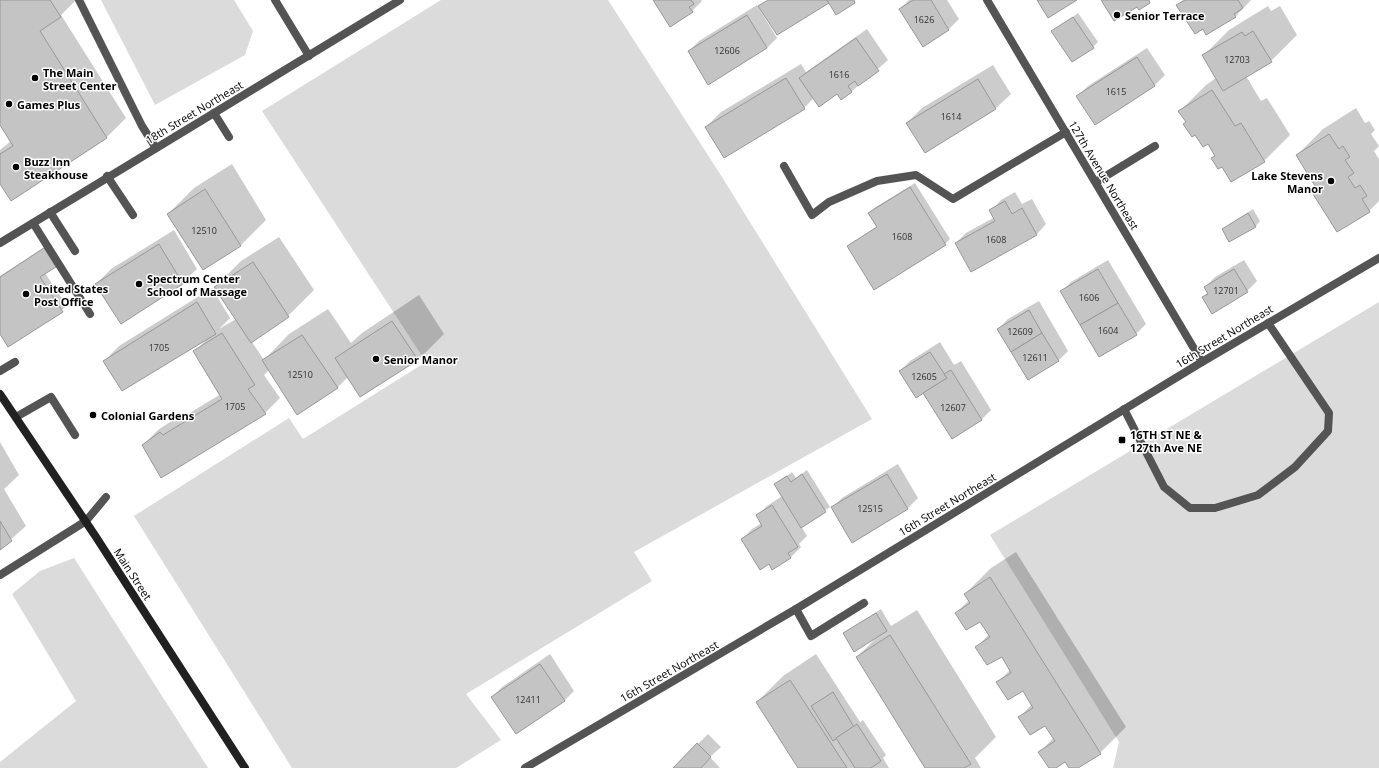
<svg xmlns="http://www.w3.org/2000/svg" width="1379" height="768" viewBox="0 0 1379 768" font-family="'Open Sans',sans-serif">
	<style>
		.green { fill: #dbdbdb }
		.shadow { fill: #0003 }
		.building { fill: #c4c4c4; stroke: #989898 }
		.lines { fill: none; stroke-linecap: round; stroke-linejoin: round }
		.service { stroke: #545454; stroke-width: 8 }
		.minor { stroke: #545454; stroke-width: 8 }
		.tertiary { stroke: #545454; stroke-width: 8 }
		.secondary { stroke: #212121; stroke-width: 8 }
		.poi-dot { fill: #000; stroke: #fff; stroke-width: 1.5 }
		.labels { text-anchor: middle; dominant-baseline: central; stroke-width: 3; stroke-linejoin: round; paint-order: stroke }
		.number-label { font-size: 9px; fill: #313131 }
		.poi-label { font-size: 11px; font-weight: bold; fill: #000; stroke: #fff; text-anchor: start }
		.street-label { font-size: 11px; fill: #000; stroke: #fff }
	</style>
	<rect width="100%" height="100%" fill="#fff"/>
	<g class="green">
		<path d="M101,0H234L253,31L245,55L155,105Z"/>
		<path d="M441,0H608L722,177L872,419L634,552L652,581L466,694L501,740L456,768H292L134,516L289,418L303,439L426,362L262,111Z"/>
		<path d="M1379,302V768H1113L1119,742L990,535Z"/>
		<path d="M74,558L208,768H0V762L76,701L12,594L40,571Z"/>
	</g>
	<g class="shadow">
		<path d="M0,0H76L61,15L126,118L107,137L11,199L0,182V150L11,141L0,123Z"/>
		<path d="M655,0H701L702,1L692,11Z"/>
		<path d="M909,0H947L959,19L949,29L923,45L900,9Z"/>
		<path d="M1183,0H1251L1236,16L1207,34L1203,28L1178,6Z"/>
		<path d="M757,5L777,38L767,48L709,83L689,51L699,41Z"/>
		<path d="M1268,6L1271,11L1280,6L1297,35L1271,61L1246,76L1261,101L1267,98L1290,135L1264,161L1222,166L1212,158L1216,155L1208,143L1187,122L1180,111L1206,85L1216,78L1203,56L1229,30Z"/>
		<path d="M1078,13L1098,42L1093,47L1053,32Z"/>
		<path d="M867,29L888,60L851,92L837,93L814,98L804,108L706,127L721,112L801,64L806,72Z"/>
		<path d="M1147,48L1165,75L1155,85L1095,124L1078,96L1088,86Z"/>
		<path d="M993,65L1011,94L996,108L925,152L907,123L922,108Z"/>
		<path d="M1356,108L1365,123L1369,121L1375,130L1371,134L1379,146L1374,151L1379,159V201L1369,211L1315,194L1319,190L1297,155L1323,129Z"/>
		<path d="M232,164L266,220L240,246L168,214L194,188Z"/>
		<path d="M915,183L950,239L945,244L848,246L878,226L869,213L874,208Z"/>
		<path d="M1015,192L1022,204L1032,199L1046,224L1037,234L956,243L966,233L995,217L991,210L1001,200Z"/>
		<path d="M1253,209L1260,221L1256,226L1230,241L1223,229Z"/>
		<path d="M174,230L197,269L182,283L96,284L111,269Z"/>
		<path d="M279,237L314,290L288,316L252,342L264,360L289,334L328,309L351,343L362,333L419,295L444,334L418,360L348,377L337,388L269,370L264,375L280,398L265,413L143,445L158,430L176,418L178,420L221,394L194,352L206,340L104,361L119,346L212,288L230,318L219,329L236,319L215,287L241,261Z"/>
		<path d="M49,244L45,273L67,306L9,346L0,332V276Z"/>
		<path d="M1108,260L1146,324L1136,334L1099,355L1061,292L1071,282Z"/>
		<path d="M1244,260L1257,281L1247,291L1203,297L1208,292L1205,287L1215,277Z"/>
		<path d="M1039,301L1068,351L1058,361L998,329L1008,319Z"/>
		<path d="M940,342L954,365L961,361L991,410L981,420L924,392L900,371L910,361Z"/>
		<path d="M0,442L19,475L4,489L26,526L0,549Z"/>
		<path d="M898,464L918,498L908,508L852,542L832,508L842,498Z"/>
		<path d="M807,470L830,507L801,526L807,536L799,544L801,547L791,557L772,568L769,563L742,539L752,529L762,523L757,516L767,506L782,496L775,485L792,472L796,478Z"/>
		<path d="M1016,552L1126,727L1100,753L1076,768H1070L1065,761L1054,768H1050L1040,752L1054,737L1046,724L1020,717L1032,704L1023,689L998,682L1011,669L1002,655L977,647L989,634L980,620L956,613L969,600L965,594L991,568Z"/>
		<path d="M881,609L891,626L917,610L996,737L975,758L981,768H927L857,657L876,638L844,633Z"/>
		<path d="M550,654L574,691L564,701L492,697L502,687Z"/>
		<path d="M816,654L860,722L863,720L886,755L883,758L889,768H800L757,702L783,676Z"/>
		<path d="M708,734L721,747L710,757L720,768H674Z"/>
	</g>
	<g class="building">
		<path d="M0,0H50L61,17L40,31L107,138L11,201L0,184V154L13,146L0,125Z"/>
		<path d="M653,0H691L694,4L689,7L693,12L670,27Z"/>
		<path d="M768,0H827L829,3L777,35L758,6Z"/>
		<path d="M827,0H854L855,3L836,15Z"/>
		<path d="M913,0H931L949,30L923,47L899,9Z"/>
		<path d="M1037,0H1077L1048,18Z"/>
		<path d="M1101,0H1149L1150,3L1139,10L1137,7L1114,21Z"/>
		<path d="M1185,0H1238L1243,8L1234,14L1236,17L1206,35L1203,29L1195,34L1176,5Z"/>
		<path d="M747,15L767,48L708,85L688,51Z"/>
		<path d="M1073,17L1094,48L1072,62L1051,31Z"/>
		<path d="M1253,31L1272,62L1223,91L1202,55L1242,32L1245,36Z"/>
		<path d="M856,38L879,71L858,86L855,81L848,86L852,92L841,100L837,94L819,107L799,78Z"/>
		<path d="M1137,57L1155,86L1095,125L1076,96Z"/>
		<path d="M786,78L805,109L724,158L705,127Z"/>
		<path d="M978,79L996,109L925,153L906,123Z"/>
		<path d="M1212,90L1235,126L1241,123L1265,162L1231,182L1222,167L1218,169L1211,158L1215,156L1208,144L1203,147L1195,135L1192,137L1183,124L1186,122L1178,111Z"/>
		<path d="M1329,134L1339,149L1343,146L1350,157L1345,160L1354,173L1348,177L1355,188L1360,185L1367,196L1362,199L1370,212L1337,232L1313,194L1318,191L1296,155Z"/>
		<path d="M910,187L946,245L874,290L847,246L877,227L868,213Z"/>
		<path d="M205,189L241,246L203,270L167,214Z"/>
		<path d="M1005,201L1012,214L1022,208L1037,235L971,272L955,243L995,221L989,210Z"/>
		<path d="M1248,213L1256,227L1229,242L1222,229Z"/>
		<path d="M159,244L183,284L121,324L95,284Z"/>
		<path d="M44,248L56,267L40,277L63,312L8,347L0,334V277Z"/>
		<path d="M253,262L289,317L251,343L214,287Z"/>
		<path d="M1098,269L1118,303L1080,325L1060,291Z"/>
		<path d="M1234,269L1248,292L1212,314L1202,297L1208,294L1204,287Z"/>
		<path d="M197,302L216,334L122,391L103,361Z"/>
		<path d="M1118,303L1137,335L1099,357L1080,325Z"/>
		<path d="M1029,310L1042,333L1011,352L997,329Z"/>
		<path d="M392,321L418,360L360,397L335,358Z"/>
		<path d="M222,333L255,385L248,389L266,414L161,478L142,445L160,432L163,435L222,399L193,351Z"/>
		<path d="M1042,333L1059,361L1028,380L1011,352Z"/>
		<path d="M302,335L338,388L297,415L262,360Z"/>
		<path d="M930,352L947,378L916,398L899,371Z"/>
		<path d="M951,370L982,420L952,439L923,393L947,378L944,374Z"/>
		<path d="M802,474L826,512L801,528L774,484L787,476L791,482Z"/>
		<path d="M887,474L908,509L852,543L831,507Z"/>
		<path d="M772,505L798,547L788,553L791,558L772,570L769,564L760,570L741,539L762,526L756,515Z"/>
		<path d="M0,521L12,541L0,550Z"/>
		<path d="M990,577L1101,754L1078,768H1069L1065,762L1056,768H1049L1038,752L1055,741L1045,726L1030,735L1018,717L1033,708L1023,691L1008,700L996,682L1011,673L1002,657L987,665L975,647L990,637L980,622L966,630L955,613L970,603L964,594Z"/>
		<path d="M876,613L887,631L854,652L843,633Z"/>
		<path d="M890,635L971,764L964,768H925L856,657Z"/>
		<path d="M540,664L565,701L516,734L491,697Z"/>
		<path d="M790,680L847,768H798L756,702Z"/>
		<path d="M833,692L854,727L833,741L811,706Z"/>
		<path d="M857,724L881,761L871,768H855L836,738Z"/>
		<path d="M697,743L711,757L701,768H673Z"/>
	</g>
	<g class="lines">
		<g class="service">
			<path d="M79,0L142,126L156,148"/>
			<path d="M214,113L229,137"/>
			<path d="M784,166L812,215L829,202L877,181L916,175L953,199L1066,132"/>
			<path d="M107,176L133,215"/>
			<path d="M1096,182L1155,146"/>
			<path d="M50,212L75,251"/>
			<path d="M33,223L90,314"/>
			<path d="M0,371L15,362"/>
			<path d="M1124,409L1164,487L1190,508H1215L1258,495L1295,467L1328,431L1329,413L1268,323"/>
			<path d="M16,417L51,397L75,435"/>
			<path d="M86,521L106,497"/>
			<path d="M796,609L811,636L864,603"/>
		</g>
		<g class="minor">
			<path d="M275,0L309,56"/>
			<path d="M987,0L1202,362"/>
			<path d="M0,243L400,0"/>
			<path d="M0,575L86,521"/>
		</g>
		<path class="tertiary" d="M525,768L796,609L1202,362L1379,258"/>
		<path class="secondary" d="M0,394L96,537L245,768"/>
	</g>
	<g class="poi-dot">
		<circle cx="1117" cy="15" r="4"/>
		<circle cx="35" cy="78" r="4"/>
		<circle cx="9" cy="104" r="4"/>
		<circle cx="16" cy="167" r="4"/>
		<circle cx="1331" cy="181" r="4"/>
		<circle cx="139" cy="284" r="4"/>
		<circle cx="26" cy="294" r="4"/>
		<circle cx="376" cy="359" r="4"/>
		<circle cx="93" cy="415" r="4"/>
		<rect x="1118" y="436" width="8" height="8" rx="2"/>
	</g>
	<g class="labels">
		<g class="number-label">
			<text x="924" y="19">1626</text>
			<text x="727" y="50">12606</text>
			<text x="1237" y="59">12703</text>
			<text x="839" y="74">1616</text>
			<text x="1116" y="91">1615</text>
			<text x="951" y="116">1614</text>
			<text x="204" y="230">12510</text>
			<text x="902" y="236">1608</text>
			<text x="996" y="239">1608</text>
			<text x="1226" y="290">12701</text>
			<text x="1089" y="297">1606</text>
			<text x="1108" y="330">1604</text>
			<text x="1020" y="331">12609</text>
			<text x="159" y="347">1705</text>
			<text x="1035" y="357">12611</text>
			<text x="300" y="374">12510</text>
			<text x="924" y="376">12605</text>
			<text x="235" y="406">1705</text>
			<text x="953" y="407">12607</text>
			<text x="870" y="508">12515</text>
			<text x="528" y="699">12411</text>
		</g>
		<g class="poi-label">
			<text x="1125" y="15">Senior Terrace</text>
			<text x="43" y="72">The Main<tspan x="43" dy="13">Street Center</tspan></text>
			<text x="17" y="104">Games Plus</text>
			<text x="24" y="161">Buzz Inn<tspan x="24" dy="13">Steakhouse</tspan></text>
			<text x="1323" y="175" text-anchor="end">Lake Stevens<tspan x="1323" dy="13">Manor</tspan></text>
			<text x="147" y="278">Spectrum Center<tspan x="147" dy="13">School of Massage</tspan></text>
			<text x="34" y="288">United States<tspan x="34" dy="13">Post Office</tspan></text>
			<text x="384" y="359">Senior Manor</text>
			<text x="101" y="415">Colonial Gardens</text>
			<text x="1130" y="434">16TH ST NE &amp;<tspan x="1130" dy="13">127th Ave NE</tspan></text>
		</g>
		<g class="street-label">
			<text transform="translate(194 112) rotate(-31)">18th Street Northeast</text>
			<text transform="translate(1104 175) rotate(59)">127th Avenue Northeast</text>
			<text transform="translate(1224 336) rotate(-31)">16th Street Northeast</text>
			<text transform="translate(947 504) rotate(-31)">16th Street Northeast</text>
			<text transform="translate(133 574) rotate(57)">Main Street</text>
			<text transform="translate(669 671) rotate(-30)">16th Street Northeast</text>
		</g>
	</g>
</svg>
